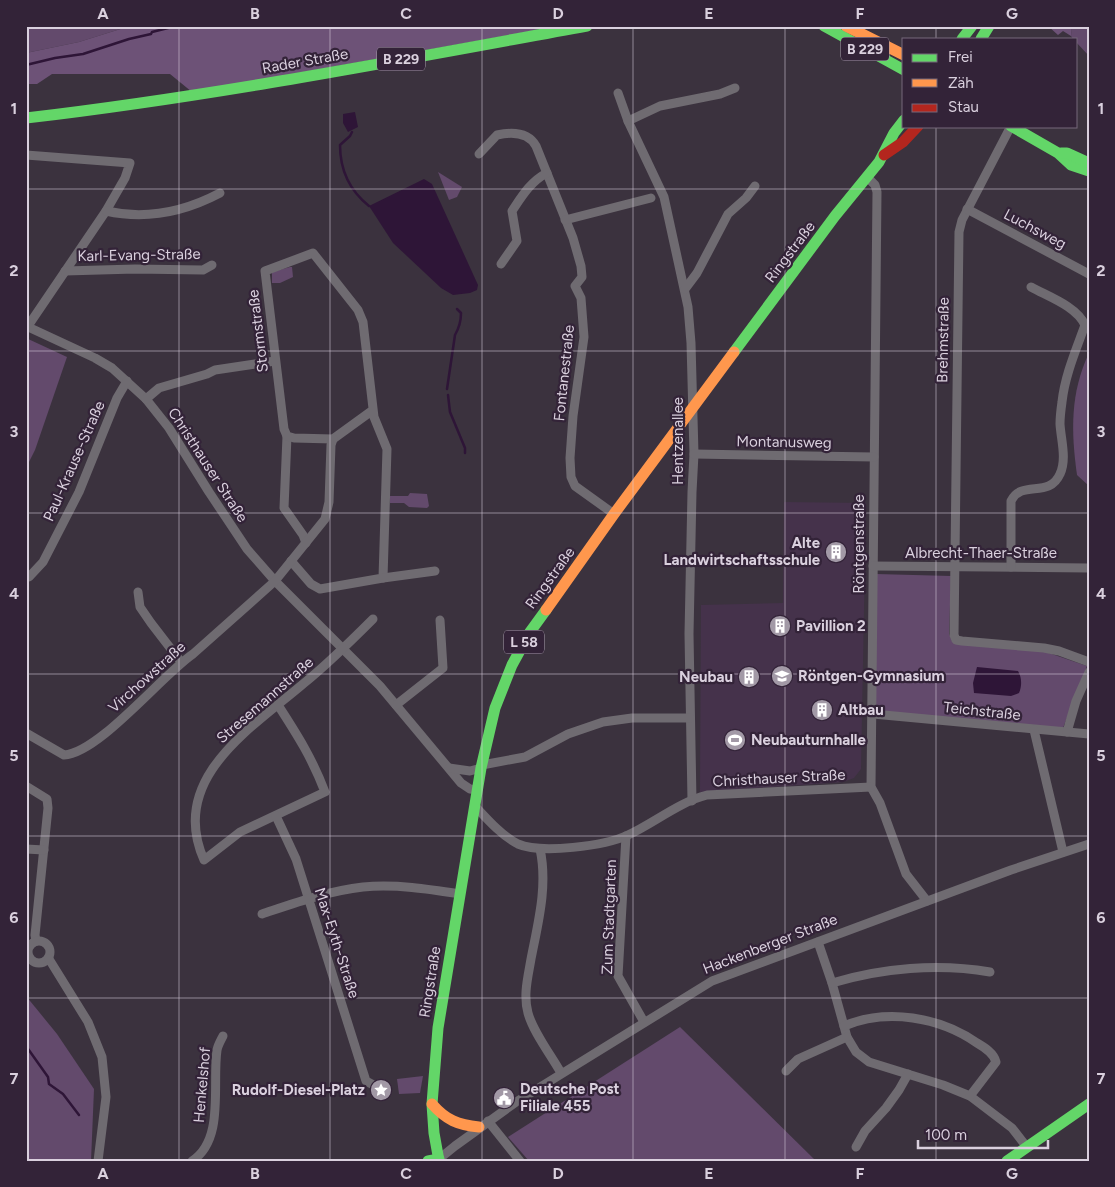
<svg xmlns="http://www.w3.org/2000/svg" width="1115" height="1187" viewBox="0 0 1115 1187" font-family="Figtree,sans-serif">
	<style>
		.built { fill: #45324b }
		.green { fill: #634a6c }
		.forest { fill: #6d5277 }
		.water { fill: #2e1537 }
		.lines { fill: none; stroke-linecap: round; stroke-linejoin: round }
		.stream { stroke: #2e1537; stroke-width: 2.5 }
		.street { stroke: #6f6b71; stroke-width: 9 }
		.fast { stroke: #63d668; stroke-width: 11 }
		.slow { stroke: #ff974d; stroke-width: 11 }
		.jam { stroke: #b3261e; stroke-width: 11 }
		.grid { fill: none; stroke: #dad0de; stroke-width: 1; stroke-opacity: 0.55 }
		.labels { text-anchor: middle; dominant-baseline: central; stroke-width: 4.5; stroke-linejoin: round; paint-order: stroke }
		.shield { fill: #332338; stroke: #a89cac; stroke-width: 1 }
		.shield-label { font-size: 14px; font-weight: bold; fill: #dad0de }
		.street-label { font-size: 15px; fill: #dad0de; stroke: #332338 }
		.poi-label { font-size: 15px; font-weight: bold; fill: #dad0de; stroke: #332338; text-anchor: start }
		.neatline { fill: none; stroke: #dad0de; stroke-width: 2 }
		.grid-label { font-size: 16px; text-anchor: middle; font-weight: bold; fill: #dad0de }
	</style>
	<rect width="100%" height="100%" fill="#3b323e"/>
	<path class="built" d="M784,502L866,503L861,769L854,778L843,782L700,792L701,605L783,603Z"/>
	<g class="green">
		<path d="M26,26H130L79,42L26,53Z"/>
		<path d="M1072,26H1089V56L1076,42V39H1073L1071,36Z"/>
		<path d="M438,172L462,187L457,197L449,200Z"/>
		<path d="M290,267H292L293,277L280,283H272V272Z"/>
		<path d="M26,338L67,357L35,450L26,468Z"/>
		<path d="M1089,353V486L1077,475C1071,432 1070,393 1089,353Z"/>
		<path d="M410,493L427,494L429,506L427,508L409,507L404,503H390V496H408Z"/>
		<path d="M876,574L951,576L949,634L952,641L1043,651L1087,666L1063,728L876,711Z"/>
		<path d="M26,996L57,1034L94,1089L91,1161H26Z"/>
		<path d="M680,1027L816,1161H529L508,1137Z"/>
		<path d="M423,1076L420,1093L399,1094L397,1079Z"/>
	</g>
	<g class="forest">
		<path d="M130,26H560L192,92L170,74H52L37,84H26V53L79,42Z"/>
		<path d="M1048,26H1072L1071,36L1063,31L1058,35Z"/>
	</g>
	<g class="water">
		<path d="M355,112L358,127L348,132L343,123V114Z"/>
		<path d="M424,179L432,184L478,285L477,290L470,293L453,295L441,288L393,243L369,206Z"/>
		<path d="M977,667L1018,671C1022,678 1022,686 1019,693L1011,696L974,693L973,683Z"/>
	</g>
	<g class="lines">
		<g class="stream">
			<path d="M255,26H257"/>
			<path d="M26,65L55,58L83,54L129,39L151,34L152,32L176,26"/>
			<path d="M352,132L350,136L340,145C340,170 349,190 369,206"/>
			<path d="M447,389L455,335C459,328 461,320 461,313L457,309"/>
			<path d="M448,395L450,412L465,448V453"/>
			<path d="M26,1046L48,1077L49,1084L63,1094L79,1115"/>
		</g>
		<g class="street">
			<path d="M618,93L628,121L664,197L688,307L691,343L694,454L692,492L689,634L692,801"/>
			<path d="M628,121L660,106L720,94L735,88"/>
			<path d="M1011,126L962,220L959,232L954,635L956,640L962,641L1044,648L1059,651L1089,662"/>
			<path d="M479,154L497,135C511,132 528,132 536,146L573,238L581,266L582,277L575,286L581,298L584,337L573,416L570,458L571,477L575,486L614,514"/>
			<path d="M26,155L130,163L125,178L106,211L28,326"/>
			<path d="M867,177L875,185L877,192L871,787L880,803L906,874L927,901"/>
			<path d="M967,209L1089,274"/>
			<path d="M106,211C146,220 184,212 220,193"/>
			<path d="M565,220L651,198"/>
			<path d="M501,264L517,241L512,211C522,196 531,181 547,173"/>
			<path d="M65,271L135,269L203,270L212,265"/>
			<path d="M685,289L697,273L728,214L746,198L755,186"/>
			<path d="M26,326L95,358L112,368L146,399L169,428L209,492L247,549L275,581L380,686L461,783L470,789L478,790"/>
			<path d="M146,399L159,388L207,374L215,370L275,361"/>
			<path d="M287,436L284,508L303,535L306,543"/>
			<path d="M694,454L874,457"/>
			<path d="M291,561L311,584L320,589L383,578L387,449L374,417L363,322L358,310L313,253L265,271L284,429L287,436L294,438L333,439L373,410"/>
			<path d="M873,566L1089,568"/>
			<path d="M1011,567V501C1022,479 1049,499 1060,474C1067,459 1061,440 1060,424C1060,417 1061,409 1062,402C1065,375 1076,350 1085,325C1076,306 1049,297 1031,287"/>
			<path d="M29,577L43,562L79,492L117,398L127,381"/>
			<path d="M383,578L435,571"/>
			<path d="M138,592L140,607L151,623L181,662"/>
			<path d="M278,705C298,736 312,758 325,792L240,832L204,860C168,779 250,729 303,684C328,664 351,641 373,619"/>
			<path d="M396,705L443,668L440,620"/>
			<path d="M873,714L1089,734"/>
			<path d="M1034,730L1063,852"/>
			<path d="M1067,732L1076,701L1089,672"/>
			<path d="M26,733L64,755C99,753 162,675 193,654L275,581L325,519L329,502L331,445L333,439"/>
			<path d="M482,765L525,757L568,734L603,722L632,718H690"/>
			<path d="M449,768L470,771L481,768"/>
			<path d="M26,786L47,799L48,808L35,935L36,941"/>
			<path d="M475,806C487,819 502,836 518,844C541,854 605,846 628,835C654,823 679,802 707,795L871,787"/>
			<path d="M276,816L296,859L366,1081L379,1088"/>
			<path d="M626,836L618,976L644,1022"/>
			<path d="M26,849L44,850"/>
			<path d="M540,849C548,886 538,923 531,959C528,977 523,995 528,1013C533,1032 551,1055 561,1073"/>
			<path d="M262,914C295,903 328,891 363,887C396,884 428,889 460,894"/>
			<circle cx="39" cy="952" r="11"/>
			<path d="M818,942L832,983L847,1037L856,1052L869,1062L943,1085L970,1096L1012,1128L1026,1146"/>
			<path d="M49,959L88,1022L102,1057L106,1097L98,1161"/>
			<path d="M832,983C882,968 938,963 990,972"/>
			<path d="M844,1026C887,1008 940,1017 977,1043C984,1047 994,1053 996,1062L970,1096"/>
			<path d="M786,1071L798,1059L847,1037"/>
			<path d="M488,1121L520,1161"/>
			<path d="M856,1147L865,1131L886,1108L899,1090L908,1074"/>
			<path d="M439,1159L455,1146L516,1102L712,981L1011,870L1089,844"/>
			<path d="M192,1161C225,1140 212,1084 217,1050C218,1045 221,1040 223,1036"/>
		</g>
		<g class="fast">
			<path d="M824,26L904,70"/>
			<path d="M962,39L972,26"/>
			<path d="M981,39L989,26"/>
			<path d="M26,118C214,96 400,60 587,26"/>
			<path d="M1011,126L1058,153L1071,165L1089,171"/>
			<path d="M1061,153H1067L1089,163"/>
			<path d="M734,352L835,216L879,162L894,133L904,120"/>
			<path d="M428,1161L439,1159"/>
			<path d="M439,1161L434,1133L432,1104L438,1028L481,768L495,708L512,665L530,632L546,610"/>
			<path d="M1007,1161L1089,1104"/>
		</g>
		<g class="slow">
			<path d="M846,26L904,55"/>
			<path d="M546,610L614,514L734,352"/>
			<path d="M432,1104C446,1120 458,1125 479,1127"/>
		</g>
		<path class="jam" d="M884,155L903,142L918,126"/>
	</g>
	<path class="grid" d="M179,26V1161M330,26V1161M482,26V1161M633,26V1161M785,26V1161M936,26V39M936,126V1161M26,189H1089M26,351H1089M26,513H1089M26,674H1089M26,836H1089M26,998H1089"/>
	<defs>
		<g id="building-disc" transform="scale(1.125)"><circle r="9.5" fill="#a299a6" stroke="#332338"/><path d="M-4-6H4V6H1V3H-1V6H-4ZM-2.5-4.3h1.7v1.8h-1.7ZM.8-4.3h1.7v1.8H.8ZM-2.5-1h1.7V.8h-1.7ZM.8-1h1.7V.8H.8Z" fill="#fff"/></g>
		<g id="school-disc" transform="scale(1.125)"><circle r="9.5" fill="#a299a6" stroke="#332338"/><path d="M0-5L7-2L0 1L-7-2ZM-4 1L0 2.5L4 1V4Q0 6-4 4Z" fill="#fff"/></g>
		<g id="stadium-disc" transform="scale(1.125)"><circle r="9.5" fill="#a299a6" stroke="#332338"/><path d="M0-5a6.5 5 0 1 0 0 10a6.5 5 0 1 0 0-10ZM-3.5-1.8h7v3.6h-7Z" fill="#fff"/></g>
		<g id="sight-disc" transform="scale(1.125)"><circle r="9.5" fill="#a299a6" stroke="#332338"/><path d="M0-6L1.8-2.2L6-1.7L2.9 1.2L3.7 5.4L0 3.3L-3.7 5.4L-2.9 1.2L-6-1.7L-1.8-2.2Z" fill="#fff"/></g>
		<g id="civic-disc" transform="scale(1.125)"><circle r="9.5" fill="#a299a6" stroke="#332338"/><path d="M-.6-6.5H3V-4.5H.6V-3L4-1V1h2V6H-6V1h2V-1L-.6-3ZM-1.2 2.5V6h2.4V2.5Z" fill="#fff"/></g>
	</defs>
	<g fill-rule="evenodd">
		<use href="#building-disc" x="836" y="552"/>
		<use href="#building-disc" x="780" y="626"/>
		<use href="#school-disc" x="782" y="676"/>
		<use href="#building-disc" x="749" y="677"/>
		<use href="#building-disc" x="822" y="710"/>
		<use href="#stadium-disc" x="735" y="740"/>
		<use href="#sight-disc" x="381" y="1090"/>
		<use href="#civic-disc" x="504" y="1098"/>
	</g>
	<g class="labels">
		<g class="shield">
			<rect x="841" y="37.5" width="48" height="23" rx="4"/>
			<rect x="377" y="47.5" width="48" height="23" rx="4"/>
			<rect x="504" y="630.5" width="40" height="23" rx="4"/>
		</g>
		<g class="shield-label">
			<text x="865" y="49">B 229</text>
			<text x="401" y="59">B 229</text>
			<text x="524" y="642">L 58</text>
		</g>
		<g class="street-label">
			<text transform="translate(305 61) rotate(-10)">Rader Straße</text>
			<text transform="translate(1035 229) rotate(28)">Luchsweg</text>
			<text transform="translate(790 252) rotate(-53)">Ringstraße</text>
			<text transform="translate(139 255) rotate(-1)">Karl-Evang-Straße</text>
			<text transform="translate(258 331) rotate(-97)">Stormstraße</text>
			<text transform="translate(943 340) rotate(-89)">Brehmstraße</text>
			<text transform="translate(564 373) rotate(-84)">Fontanestraße</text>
			<text transform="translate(678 441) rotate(-90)">Hentzenallee</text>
			<text transform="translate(784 442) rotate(1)">Montanusweg</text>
			<text transform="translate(74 461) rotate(-66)">Paul-Krause-Straße</text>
			<text transform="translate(208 465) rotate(57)">Christhauser Straße</text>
			<text transform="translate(859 544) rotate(-90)">Röntgenstraße</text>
			<text x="981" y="553">Albrecht-Thaer-Straße</text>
			<text transform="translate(550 578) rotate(-54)">Ringstraße</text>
			<text transform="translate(147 677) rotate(-42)">Virchowstraße</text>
			<text transform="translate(265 700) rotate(-41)">Stresemannstraße</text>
			<text transform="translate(982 711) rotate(6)">Teichstraße</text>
			<text transform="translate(779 778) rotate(-3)">Christhauser Straße</text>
			<text transform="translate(609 917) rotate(-88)">Zum Stadtgarten</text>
			<text transform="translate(337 943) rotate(72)">Max-Eyth-Straße</text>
			<text transform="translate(770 944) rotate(-21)">Hackenberger Straße</text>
			<text transform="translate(430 982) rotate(-81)">Ringstraße</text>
			<text transform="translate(202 1085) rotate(-85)">Henkelshof</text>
		</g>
		<g class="poi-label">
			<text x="820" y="543" text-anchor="end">Alte<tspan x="820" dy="17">Landwirtschaftsschule</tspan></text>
			<text x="796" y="626">Pavillion 2</text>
			<text x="798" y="676">Röntgen-Gymnasium</text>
			<text x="733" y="677" text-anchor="end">Neubau</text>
			<text x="838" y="710">Altbau</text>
			<text x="751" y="740">Neubauturnhalle</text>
			<text x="520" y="1089">Deutsche Post<tspan x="520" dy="17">Filiale 455</tspan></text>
			<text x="365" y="1090" text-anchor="end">Rudolf-Diesel-Platz</text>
		</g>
	</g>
	<rect width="1115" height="1187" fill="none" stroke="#332338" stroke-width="55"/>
	<rect x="902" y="38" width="175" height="90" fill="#332338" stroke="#76687a"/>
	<rect x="912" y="54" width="25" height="8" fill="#63d668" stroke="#76687a"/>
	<text x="948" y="62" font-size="15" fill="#dad0de">Frei</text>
	<rect x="912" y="79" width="25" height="8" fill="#ff974d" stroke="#76687a"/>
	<text x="948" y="88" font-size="15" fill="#dad0de">Zäh</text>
	<rect x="912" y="104" width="25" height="8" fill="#b3261e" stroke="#76687a"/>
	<text x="948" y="112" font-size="15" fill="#dad0de">Stau</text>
	<path d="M918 1140v8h130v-8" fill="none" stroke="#dad0de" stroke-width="2.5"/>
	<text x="925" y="1140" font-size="15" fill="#dad0de" stroke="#332338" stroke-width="4" paint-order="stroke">100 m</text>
	<rect x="28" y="28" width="1060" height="1132" class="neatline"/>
	<g class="grid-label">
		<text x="103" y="19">A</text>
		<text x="255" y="19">B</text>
		<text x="406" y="19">C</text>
		<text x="558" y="19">D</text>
		<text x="709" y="19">E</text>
		<text x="860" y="19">F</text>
		<text x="1012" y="19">G</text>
		<text x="14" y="114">1</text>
		<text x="1101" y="114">1</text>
		<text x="14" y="276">2</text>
		<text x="1101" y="276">2</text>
		<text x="14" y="437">3</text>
		<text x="1101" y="437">3</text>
		<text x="14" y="599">4</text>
		<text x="1101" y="599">4</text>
		<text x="14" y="761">5</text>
		<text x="1101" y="761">5</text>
		<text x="14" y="923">6</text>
		<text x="1101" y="923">6</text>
		<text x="14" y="1084">7</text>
		<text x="1101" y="1084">7</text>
		<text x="103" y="1179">A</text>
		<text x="255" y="1179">B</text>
		<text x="406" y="1179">C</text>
		<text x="558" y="1179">D</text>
		<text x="709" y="1179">E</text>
		<text x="860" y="1179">F</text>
		<text x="1012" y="1179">G</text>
	</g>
</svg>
